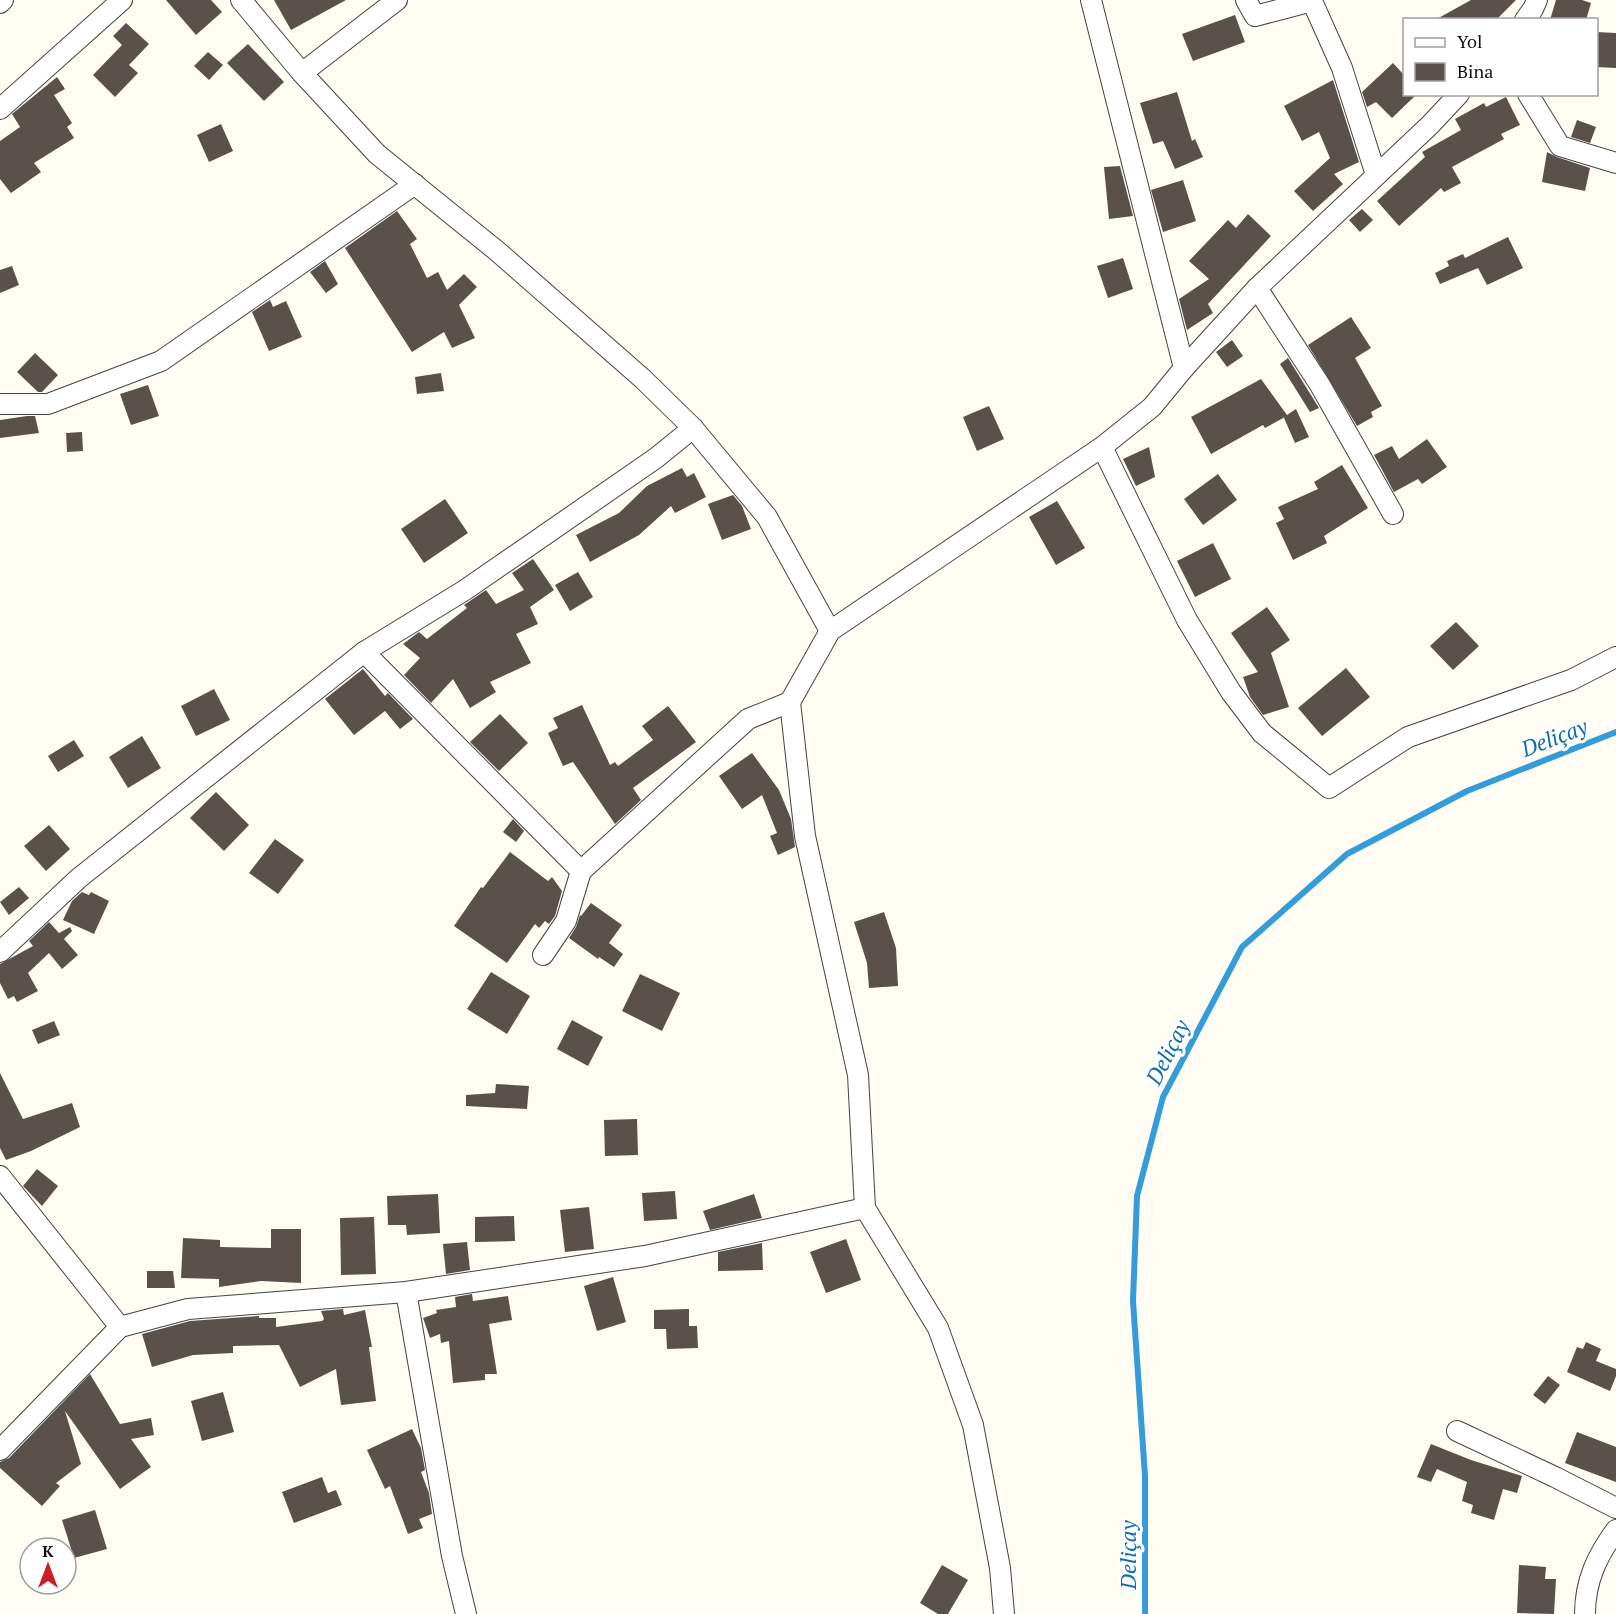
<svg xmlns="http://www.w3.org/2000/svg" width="1616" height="1614" viewBox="0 0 1616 1614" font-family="'PT Serif',serif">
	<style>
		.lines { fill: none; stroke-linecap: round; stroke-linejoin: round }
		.stream { stroke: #349dd9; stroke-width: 6 }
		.building { fill: #5a514c }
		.street-casing { stroke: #434343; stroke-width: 22 }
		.street { stroke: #fff; stroke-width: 20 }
		.labels { text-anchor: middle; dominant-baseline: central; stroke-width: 6; stroke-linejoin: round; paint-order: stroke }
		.water-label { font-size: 22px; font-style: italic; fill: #0d6eaf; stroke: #fff }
	</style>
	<rect width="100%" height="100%" fill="#fffcf4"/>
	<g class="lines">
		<path class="stream" d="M1145,1614V1476L1133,1301L1137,1196L1163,1097L1242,947L1347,854L1467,791L1616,732"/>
	</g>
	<g class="building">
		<path d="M166,0H211L222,12L196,35Z"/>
		<path d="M274,0H346L291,30Z"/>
		<path d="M1471,0H1516L1496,20H1435Z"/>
		<path d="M1556,0H1582L1591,3L1586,20H1550Z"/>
		<path d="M1235,15L1245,42L1193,61L1182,34Z"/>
		<path d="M126,23L149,44L129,65L138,73L115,97L93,75L122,45L113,36Z"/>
		<path d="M1596,32L1616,33V68L1596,67Z"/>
		<path d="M248,44L284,82L264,101L227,63Z"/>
		<path d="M208,52L223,65L209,80L194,66Z"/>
		<path d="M1393,63L1404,75V94H1417L1392,118L1376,102L1367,107L1362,92Z"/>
		<path d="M57,77L65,89L54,95L72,123L67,127L74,138L34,163L41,172L11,193L0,179V141L20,127L12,114Z"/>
		<path d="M1333,80L1359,162L1334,174L1343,184L1313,211L1294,191L1330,158L1319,132L1302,141L1284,106Z"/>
		<path d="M1177,92L1192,141L1195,139L1203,157L1175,169L1163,141L1153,144L1140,103Z"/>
		<path d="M1506,97L1520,125L1501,134L1504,139L1452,167L1461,183L1444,192L1441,188L1399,226L1377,201L1425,157L1422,152L1461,130L1455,119L1484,103L1486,107Z"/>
		<path d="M1577,120L1596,127L1590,143L1571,137Z"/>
		<path d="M221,124L233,151L209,162L197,135Z"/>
		<path d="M1547,152L1557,157L1590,168L1585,191L1542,182Z"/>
		<path d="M1120,166L1133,216L1109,219L1104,167Z"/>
		<path d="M1183,180L1196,221L1163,232L1151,190Z"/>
		<path d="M1362,209L1373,220L1360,232L1349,220Z"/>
		<path d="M397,211L417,239L410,244L427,278L438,272L447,290L464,274L477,287L459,305L475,338L452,348L444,332L412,352L345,248Z"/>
		<path d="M1248,214L1271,236L1208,304L1213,313L1187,330L1179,299L1209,279L1189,261L1228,220L1236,228Z"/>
		<path d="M1508,237L1523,268L1487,285L1478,268L1440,284L1435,273L1449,266L1447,261L1463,254L1465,258Z"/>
		<path d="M1123,258L1133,289L1108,298L1097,266Z"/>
		<path d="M325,261L338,284L326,293L310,272Z"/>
		<path d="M12,266L19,285L0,293V270Z"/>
		<path d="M270,300L273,307L286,301L302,337L269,351L252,312Z"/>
		<path d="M1351,317L1371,348L1355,358L1382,406L1371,412L1373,417L1357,426L1308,345Z"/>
		<path d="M1232,340L1243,356L1227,367L1216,352Z"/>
		<path d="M35,353L58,375L42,392H38L17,372Z"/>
		<path d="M1288,358L1319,408L1310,412L1280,364Z"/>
		<path d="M441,373L444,391L417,394L415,377Z"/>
		<path d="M1261,379L1287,415L1296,409L1309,437L1295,443L1284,418L1285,417L1265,428L1263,425L1211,454L1191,417Z"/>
		<path d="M148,385L159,416L131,425L120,394Z"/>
		<path d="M989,406L1004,439L977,451L963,417Z"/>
		<path d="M27,416H35L39,433L0,438V420Z"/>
		<path d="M82,432L83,451L67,452L66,433Z"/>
		<path d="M1427,439L1447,467L1422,484L1418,479L1394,492L1374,455L1392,446L1399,459Z"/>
		<path d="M1149,447L1155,477L1136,486L1123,459Z"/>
		<path d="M1342,465L1368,508L1324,536L1327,543L1293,560L1276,523L1284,519L1278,507L1318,489L1314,482Z"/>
		<path d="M682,468L687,477L694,473L706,497L675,513L671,506L639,535L590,562L576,535L619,513L647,486Z"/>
		<path d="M1218,474L1237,500L1203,525L1184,499Z"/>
		<path d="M733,495L742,506L751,529L722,540L708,504Z"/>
		<path d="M445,499L468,533L424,563L401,529Z"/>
		<path d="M1057,501L1085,548L1056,565L1029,517Z"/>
		<path d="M1213,543L1231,579L1195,597L1177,561Z"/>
		<path d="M533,559L554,590L530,607L538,624L516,634L531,663L490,682L496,692L470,708L453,679L431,703L404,675L420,658L403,644L419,632L427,639L467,608L464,605L486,590L496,604L524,590L512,573Z"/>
		<path d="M578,572L593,597L570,611L555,585Z"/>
		<path d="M1267,607L1290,640L1271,653L1289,707L1263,715L1250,697L1243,677L1258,672L1231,633Z"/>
		<path d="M1456,622L1479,646L1453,670L1430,646Z"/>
		<path d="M1346,668L1370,697L1322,736L1298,708Z"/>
		<path d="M363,669L385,696L388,693L413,719L400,729L385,711L354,735L325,699Z"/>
		<path d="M214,689L230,720L196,736L181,706Z"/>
		<path d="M582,705L610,765L615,762L618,766L653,740L642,726L668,706L696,742L633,788L641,800L615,824L573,762L563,766L548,733L558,728L553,718Z"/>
		<path d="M500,714L528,743L499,771L470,742Z"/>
		<path d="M142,736L161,768L128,788L109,757Z"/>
		<path d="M74,740L84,756L58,772L48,756Z"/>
		<path d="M752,753L779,790L791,819L795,847L778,855L770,836L777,833L762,795L742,809L719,776Z"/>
		<path d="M216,792L249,825L224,851L190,818Z"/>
		<path d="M513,819L524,831L516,842L503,832Z"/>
		<path d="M49,825L70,849L46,871L24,846Z"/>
		<path d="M275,839L304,860L278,894L249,873Z"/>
		<path d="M510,852L548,881L552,877L562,891L555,916L549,924L545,921L539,928L535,924L507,963L454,926L481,887L483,888Z"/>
		<path d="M19,887L29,898L9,915L0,902Z"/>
		<path d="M82,892L89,895L91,892L109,901L94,934L63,920L72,901Z"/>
		<path d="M591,903L622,925L609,943L623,954L614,967L599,957L598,959L569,938L576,927L580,915L581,916Z"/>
		<path d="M884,912L896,948L898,986L869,988L867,963L854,922Z"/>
		<path d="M49,922L59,933L70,927L72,931L64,939L78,955L62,969L49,953L28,973L38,991L17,1002L14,996L8,999L0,983V964L33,946L29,941Z"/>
		<path d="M491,972L530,996L507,1034L467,1009Z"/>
		<path d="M640,974L680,993L662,1031L622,1011Z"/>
		<path d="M572,1020L603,1037L588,1066L557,1049Z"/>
		<path d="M54,1021L60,1035L38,1044L32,1030Z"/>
		<path d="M0,1073L23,1119L72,1103L80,1127L31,1151L6,1160L0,1148Z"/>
		<path d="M496,1084L529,1086L527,1109L466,1106V1095L495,1093Z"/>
		<path d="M637,1119L638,1155L605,1156L604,1120Z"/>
		<path d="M37,1169L58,1186L42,1206L23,1186Z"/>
		<path d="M675,1191L677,1219L644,1221L642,1193Z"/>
		<path d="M438,1194L440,1233L407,1235L406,1225H388L387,1196Z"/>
		<path d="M754,1194L762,1218L710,1230L703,1211Z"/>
		<path d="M589,1207L594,1249L565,1252L560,1210Z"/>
		<path d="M514,1216L515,1241L475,1242V1217Z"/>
		<path d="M374,1217L376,1274L341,1275L340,1218Z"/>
		<path d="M271,1229H301V1283L261,1281L219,1287V1279L181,1278L183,1238L220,1240V1247L271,1248Z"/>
		<path d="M846,1239L861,1280L826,1293L810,1252Z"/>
		<path d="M467,1242L470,1270L446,1274L443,1244Z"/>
		<path d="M762,1243L763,1270L718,1271V1252Z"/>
		<path d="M147,1271H173L175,1288H147Z"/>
		<path d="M613,1277L626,1322L597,1331L584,1286Z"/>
		<path d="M472,1294L473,1301L508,1296L512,1320L489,1324L497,1374H485V1380L453,1383L449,1341L441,1343L440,1334L430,1338L423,1318L437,1313L436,1310L456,1307L455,1297Z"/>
		<path d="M343,1309L344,1315L365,1310L372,1347H369L376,1401L341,1405L336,1369L300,1387L279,1345L233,1346V1353L193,1355L152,1367L142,1334L190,1321L259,1316V1318H276V1327L322,1321L324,1319L321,1311Z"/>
		<path d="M689,1309V1326H697L698,1348L667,1349L666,1329H654V1310Z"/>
		<path d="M1586,1342L1601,1349L1596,1361L1616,1369V1376L1610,1391L1567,1372L1577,1347L1583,1349Z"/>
		<path d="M90,1374L120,1424L151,1418L154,1435L131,1439L151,1467L120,1489L65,1411L81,1464L56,1483L60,1486L42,1506L0,1468V1462L9,1458Z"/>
		<path d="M1548,1376L1560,1385L1545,1404L1533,1395Z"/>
		<path d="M223,1392L234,1432L202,1441L191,1401Z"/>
		<path d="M412,1429L421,1448L425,1470L421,1472L429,1493L432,1514L419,1519L423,1528L408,1534L390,1486L385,1489L367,1450Z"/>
		<path d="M1577,1432L1616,1447V1482L1565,1463Z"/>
		<path d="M1431,1444L1471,1460L1522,1476L1517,1493L1503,1489L1494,1520L1471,1513L1473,1505L1462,1501L1467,1482L1437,1469L1431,1482L1417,1477Z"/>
		<path d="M322,1477L328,1493L336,1490L342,1505L294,1523L282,1492Z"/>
		<path d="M95,1510L107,1549L74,1558L62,1520Z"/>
		<path d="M942,1565L968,1580L948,1614H938L920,1603Z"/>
		<path d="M1519,1565L1546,1567L1545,1579H1556L1554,1614L1517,1613Z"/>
	</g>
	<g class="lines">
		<g class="street-casing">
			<g id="street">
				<path d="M241,0L302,73L377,154L497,251L643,379L693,428L767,517L830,631"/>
				<path d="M1091,0L1184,368"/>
				<path d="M1246,0L1255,16L1312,1L1342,68L1376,175"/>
				<path d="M0,3L3,0"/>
				<path d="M1525,20L1533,9L1537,0"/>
				<path d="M302,73L397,0"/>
				<path d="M1528,94L1560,146L1616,163"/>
				<path d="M0,109L122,0"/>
				<path d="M1257,288L1320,385L1393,514"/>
				<path d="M0,404H48L161,361L415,184"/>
				<path d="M1102,447L1187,620L1231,692L1262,733L1329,788L1408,737L1571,680L1616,657"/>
				<path d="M364,652L581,871"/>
				<path d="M790,702L805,836L858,1075L865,1208L938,1328L973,1425L1000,1568L1004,1614"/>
				<path d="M0,952L79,878L364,652L465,590L656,458L693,428"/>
				<path d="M543,955L566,921L581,871L748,719L790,702L830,631L1102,447L1152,407L1184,368L1257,288L1430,125L1459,94"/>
				<path d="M0,1176L120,1327"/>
				<path d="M406,1292L452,1556L466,1614"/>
				<path d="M1457,1431L1555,1477L1616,1508"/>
				<path d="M0,1450L120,1327L188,1309L406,1292L645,1256L865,1208"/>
				<path d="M1585,1614C1585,1581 1597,1556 1616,1530"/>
			</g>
		</g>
		<use href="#street" class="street"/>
	</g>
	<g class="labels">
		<g class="water-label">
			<text transform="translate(1554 737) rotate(-21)">Deliçay</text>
			<text transform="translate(1167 1052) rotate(-63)">Deliçay</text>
			<text transform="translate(1127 1555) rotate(-90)">Deliçay</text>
		</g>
	</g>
	<rect x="1403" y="18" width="195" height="78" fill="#ffffff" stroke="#9f9f9f" stroke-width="1.5"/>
	<rect x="1415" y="38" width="30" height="9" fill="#ffffff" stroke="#9f9f9f" stroke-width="1.5"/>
	<text x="1457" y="48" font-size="18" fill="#101010">Yol</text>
	<rect x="1415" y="63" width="30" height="18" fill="#5a514c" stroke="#9f9f9f" stroke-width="1.5"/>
	<text x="1457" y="78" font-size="18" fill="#101010">Bina</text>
	<g transform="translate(48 1566)"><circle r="28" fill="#ffffff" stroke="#9f9f9f" stroke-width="1.5"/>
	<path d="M0-4.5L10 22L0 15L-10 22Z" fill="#ce1b29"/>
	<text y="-9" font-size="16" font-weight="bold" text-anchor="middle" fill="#101010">K</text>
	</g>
</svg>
